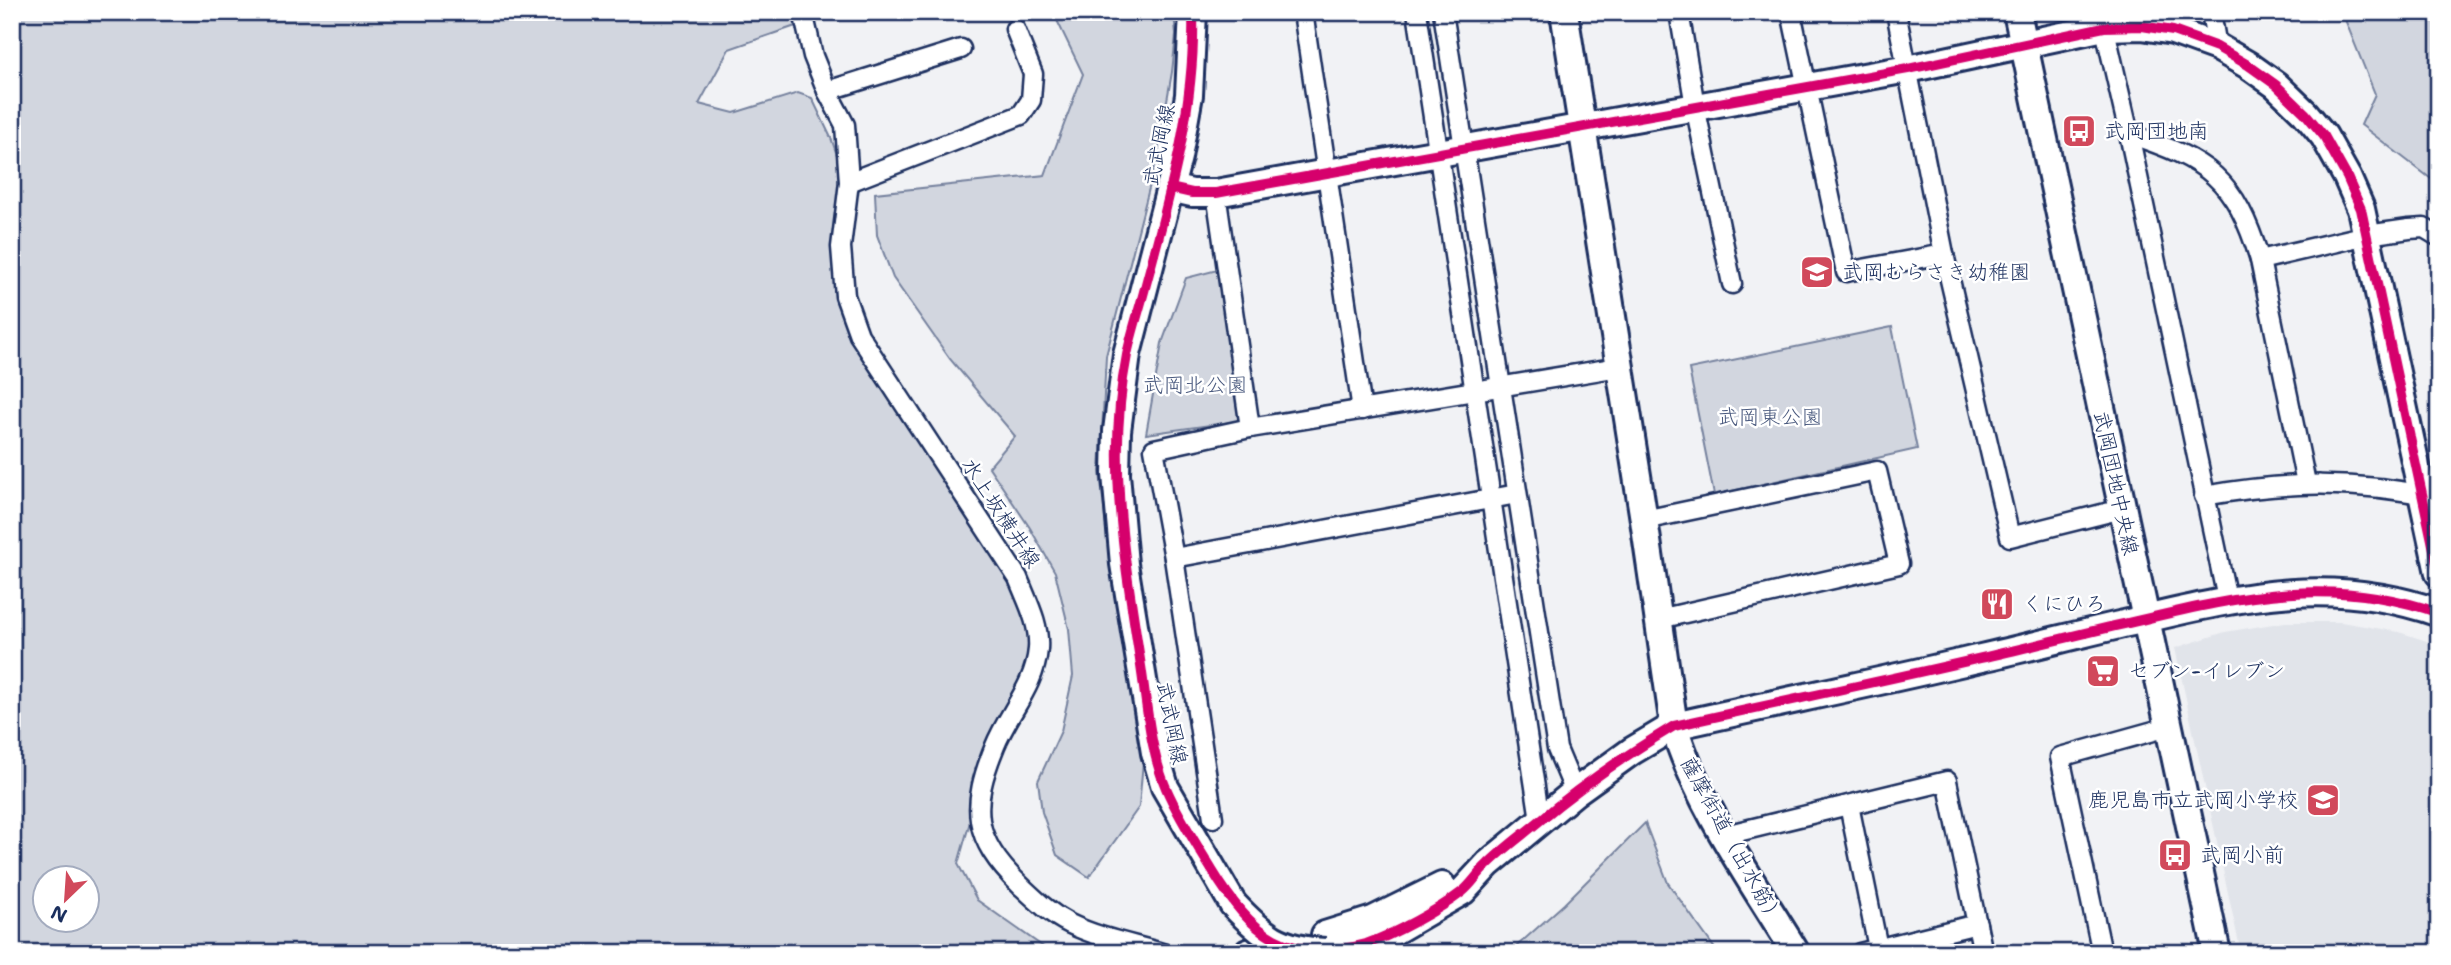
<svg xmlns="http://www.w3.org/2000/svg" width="2451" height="965" viewBox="0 0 2451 965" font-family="'Shantell Sans','Klee One',sans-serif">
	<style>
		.built { fill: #e1e4ea }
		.green { fill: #d2d6df; stroke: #76829e; stroke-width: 2; fill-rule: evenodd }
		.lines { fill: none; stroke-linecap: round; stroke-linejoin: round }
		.street-casing { stroke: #1b2f5e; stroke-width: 23 }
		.secondary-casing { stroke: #1b2f5e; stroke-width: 32 }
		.street { stroke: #fff; stroke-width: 18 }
		.secondary { stroke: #fff; stroke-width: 26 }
		.secondary-bridge-casing { stroke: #1b2f5e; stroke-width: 32; stroke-linecap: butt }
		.secondary-bridge { stroke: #fff; stroke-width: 26 }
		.cycleway-casing { stroke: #fff; stroke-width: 15 }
		.cycleway { stroke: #d6006c; stroke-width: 10 }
		.labels { text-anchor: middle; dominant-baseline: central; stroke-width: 5; stroke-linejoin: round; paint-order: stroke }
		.poi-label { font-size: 21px; fill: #1b2f5e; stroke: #fff; text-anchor: start }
		.street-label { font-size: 21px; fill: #1b2f5e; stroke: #fff }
		.park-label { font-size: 21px; fill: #49597e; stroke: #fff }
	</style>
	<rect width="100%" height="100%" fill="#f1f2f5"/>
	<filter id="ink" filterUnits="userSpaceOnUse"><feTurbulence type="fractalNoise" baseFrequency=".0143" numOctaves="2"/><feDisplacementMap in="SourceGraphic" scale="14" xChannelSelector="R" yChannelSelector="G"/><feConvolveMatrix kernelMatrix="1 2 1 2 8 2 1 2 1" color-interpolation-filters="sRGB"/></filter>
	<g filter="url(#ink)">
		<path class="built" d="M2285,622H2341L2399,632L2439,645V953H2241L2175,648L2225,632Z"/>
		<g class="green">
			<path d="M12,12H804L807,22L729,49L699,104L734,113L798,93L812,98L831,138L844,175L840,242L872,366L929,459L1008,556L1038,646L973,811L958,864L977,900L1052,953H12ZM46,878H88V920H46Z"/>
			<path d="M1053,12H1174L1176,35L1172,72L1157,157L1106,356L1100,472L1112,582L1144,750L1139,807L1089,877L1057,855L1042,812L1038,781L1061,731L1073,676L1069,629L1055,572L1030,528L989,467L1015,436L950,359L893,278L877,235L875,193L1045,175L1083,74Z"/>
			<path d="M2342,12H2439V185L2361,125L2375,94Z"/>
			<path d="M1221,269L1239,421L1146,434L1162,343L1186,278Z"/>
			<path d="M1892,327L1917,449L1714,495L1689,369Z"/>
			<path d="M1645,823L1668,883L1718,953H1509L1564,904Z"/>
		</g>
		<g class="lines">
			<g class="street-casing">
				<g id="street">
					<path d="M803,12L813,56L827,91L845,125L849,182L841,247L845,296L859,335L1018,578C1027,601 1040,624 1038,649C1035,686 1008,713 995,746C970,807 972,838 1020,885C1036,900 1050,914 1070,924C1099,938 1131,944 1162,953"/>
					<path d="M1303,12L1362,410"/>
					<path d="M1417,12L1540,820"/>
					<path d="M1443,12L1557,749L1575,792"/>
					<path d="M1679,12L1695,106L1732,284"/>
					<path d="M1791,12L1846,272L1944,254"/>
					<path d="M1896,12L1944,254L2010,537L2122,509"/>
					<path d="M2101,12L2129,134L2227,599"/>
					<path d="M2211,12L2217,47"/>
					<path d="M827,91L961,49"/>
					<path d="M2129,134C2208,160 2235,178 2260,260L2306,483"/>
					<path d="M849,182L1021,115L1031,100L1033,74L1015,29"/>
					<path d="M1216,193L1250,428"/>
					<path d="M2260,260L2367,235L2409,229L2424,228L2439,237"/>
					<path d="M2204,496C2284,481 2359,480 2439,498"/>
					<path d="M1644,520L1877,471L1899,564L1659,619"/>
					<path d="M1174,558L1517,494"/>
					<path d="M1849,805L1878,948"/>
					<path d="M1213,818L1174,558L1154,449L1250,428L1619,367"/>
					<path d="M1725,835L1947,781L1983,953"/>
					<path d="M1860,953L1977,924"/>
					<path d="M2102,953L2060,757L2168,727"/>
				</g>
			</g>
			<g class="secondary-casing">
				<g id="secondary">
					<path d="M1193,12L1189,95L1178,157L1127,354L1117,431L1116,474L1124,564L1155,753L1165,787L1233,904"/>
					<path d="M1564,12L1644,520L1674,726C1698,806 1753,882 1796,953"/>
					<path d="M2017,12L2217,953"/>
					<path d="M1170,188L1192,193H1216L1908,69L2104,27L2142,26L2173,31L2217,47L2248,65L2276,85L2305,113L2324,136L2347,177L2361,209L2439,573"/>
					<path d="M1325,935L1373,920L1442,886"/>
					<path d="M1248,953L1254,951"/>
					<path d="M1323,953L1367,944L1394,931L1463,891L1488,864L1575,792L1632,751L1674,726C1776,703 1879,682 1981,658C2034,646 2087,632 2141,620C2245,595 2334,576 2439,613"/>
				</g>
			</g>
			<use href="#street" class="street"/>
			<use href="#secondary" class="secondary"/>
			<g class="secondary-bridge-casing">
				<path id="secondary-bridge" d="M1233,904C1264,937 1280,949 1325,952"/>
			</g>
			<use href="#secondary-bridge" class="secondary-bridge"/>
			<g class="cycleway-casing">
				<g id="cycleway">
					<path d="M1193,12C1196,105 1170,195 1146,284C1140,308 1132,331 1127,355C1106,460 1125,562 1141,666C1147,706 1150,750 1166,788C1178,816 1196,844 1212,870C1251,934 1287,965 1366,944C1393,935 1440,909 1462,892C1472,884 1478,873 1487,865C1502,850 1520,837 1537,823C1580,786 1626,755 1674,726C1776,703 1879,682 1981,658C2034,646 2087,632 2141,620C2245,595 2334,576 2439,613"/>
					<path d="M1170,188L1192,193H1216L1908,69L2104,27L2142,26L2173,31L2217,47L2248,65L2276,85L2305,113L2324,136L2347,177L2361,209L2439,573"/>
				</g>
			</g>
			<use href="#cycleway" class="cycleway"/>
		</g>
	</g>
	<defs>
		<g id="bus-square" transform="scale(1.75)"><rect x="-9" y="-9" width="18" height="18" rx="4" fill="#d1495b" stroke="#fff"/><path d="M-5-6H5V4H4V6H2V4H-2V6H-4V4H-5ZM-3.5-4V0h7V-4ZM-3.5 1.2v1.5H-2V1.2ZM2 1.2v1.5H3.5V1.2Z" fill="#fff"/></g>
		<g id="school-square" transform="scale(1.75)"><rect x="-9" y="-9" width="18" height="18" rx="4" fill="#d1495b" stroke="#fff"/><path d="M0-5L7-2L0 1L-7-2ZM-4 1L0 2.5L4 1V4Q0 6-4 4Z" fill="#fff"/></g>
		<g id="restaurant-square" transform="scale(1.75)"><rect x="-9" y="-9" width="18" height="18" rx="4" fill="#d1495b" stroke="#fff"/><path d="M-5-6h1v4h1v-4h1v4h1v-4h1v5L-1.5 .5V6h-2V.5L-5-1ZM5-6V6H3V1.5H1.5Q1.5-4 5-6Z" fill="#fff"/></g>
		<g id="supermarket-square" transform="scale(1.75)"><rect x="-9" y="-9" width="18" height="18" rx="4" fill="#d1495b" stroke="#fff"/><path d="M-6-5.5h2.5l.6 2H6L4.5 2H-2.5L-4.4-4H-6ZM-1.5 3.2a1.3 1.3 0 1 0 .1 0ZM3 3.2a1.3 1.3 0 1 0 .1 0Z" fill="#fff"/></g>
	</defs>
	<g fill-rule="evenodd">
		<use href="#bus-square" x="2079" y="131"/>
		<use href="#school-square" x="1817" y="272"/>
		<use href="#restaurant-square" x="1997" y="604"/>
		<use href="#supermarket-square" x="2103" y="671"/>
		<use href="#school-square" x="2323" y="800"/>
		<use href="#bus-square" x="2175" y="855"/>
	</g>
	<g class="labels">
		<g class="poi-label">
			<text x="2104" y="131">武岡団地南</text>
			<text x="1842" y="272">武岡むらさき幼稚園</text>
			<text x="2022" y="604">くにひろ</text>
			<text x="2128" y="671">セブン-イレブン</text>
			<text x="2298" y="800" text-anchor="end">鹿児島市立武岡小学校</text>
			<text x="2200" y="855">武岡小前</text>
		</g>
		<g class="street-label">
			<text transform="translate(1159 145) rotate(-78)">武武岡線</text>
			<text transform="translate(2116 483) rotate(78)">武岡団地中央線</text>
			<text transform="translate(1001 513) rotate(57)">水上坂横井線</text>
			<text transform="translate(1172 723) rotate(79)">武武岡線</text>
			<text transform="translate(1732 841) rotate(61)">薩摩街道（出水筋）</text>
		</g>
		<g class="park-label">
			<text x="1195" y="385">武岡北公園</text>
			<text x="1770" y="417">武岡東公園</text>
		</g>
	</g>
	<rect width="2451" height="965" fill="none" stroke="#fff" stroke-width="42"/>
	<rect x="21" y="21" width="2409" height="923" fill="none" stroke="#1b2f5e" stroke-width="2.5" filter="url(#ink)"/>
	<g transform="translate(66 899) rotate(205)"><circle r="33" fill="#ffffff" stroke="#a4acbf" stroke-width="2"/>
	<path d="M0-5L12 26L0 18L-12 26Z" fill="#d1495b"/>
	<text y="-10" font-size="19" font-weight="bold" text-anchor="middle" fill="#1b2f5e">N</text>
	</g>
</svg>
